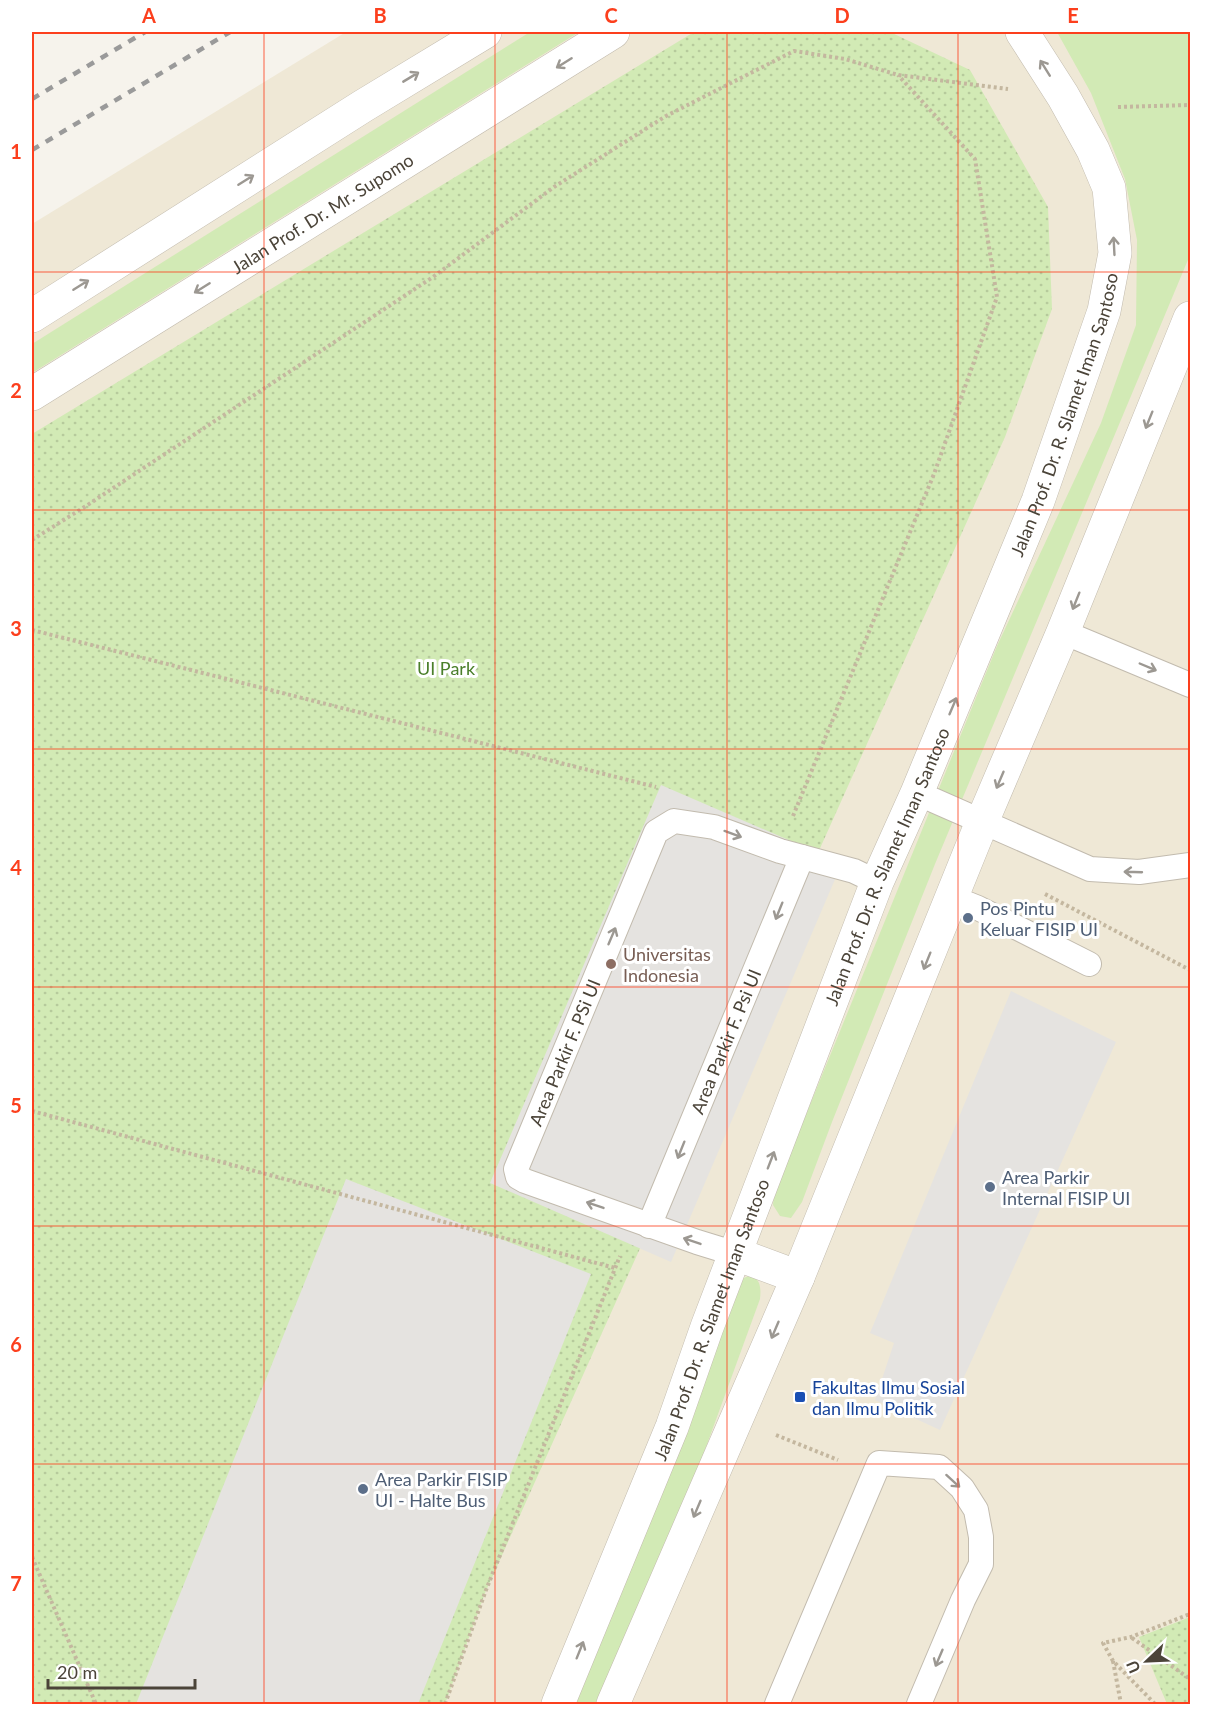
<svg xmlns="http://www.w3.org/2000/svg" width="1222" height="1736" viewBox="0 0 1222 1736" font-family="Lato,sans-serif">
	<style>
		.education { fill: #efe8d6 }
		.green { fill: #d2eab5 }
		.park { fill: url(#park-dots) }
		.parking { fill: #e5e3e0 }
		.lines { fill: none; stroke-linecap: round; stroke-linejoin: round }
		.service-casing { stroke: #c2bbae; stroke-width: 26 }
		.minor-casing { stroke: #c2bbae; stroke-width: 34 }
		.path { stroke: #c4b79f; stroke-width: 4; stroke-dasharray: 3 3; stroke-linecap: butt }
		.service { stroke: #fff; stroke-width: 24 }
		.minor { stroke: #fff; stroke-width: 33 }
		.rail { stroke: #9a9a9a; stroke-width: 4.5; stroke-dasharray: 8 8; stroke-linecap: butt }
		.oneway { stroke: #9c9892 }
		.grid { fill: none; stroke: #fc3f1d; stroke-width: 1.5; stroke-opacity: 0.55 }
		.service-dot { fill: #5c6f8a; stroke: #fff; stroke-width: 2 }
		.education-dot { fill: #8d6e63; stroke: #fff; stroke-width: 2 }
		.transit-dot { fill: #1a4fb4; stroke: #fff; stroke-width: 2 }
		.labels { text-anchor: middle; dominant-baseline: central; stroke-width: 6; stroke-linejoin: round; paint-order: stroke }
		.street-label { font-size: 18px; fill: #4b4439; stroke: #fff }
		.park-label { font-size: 18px; fill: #4a7f2a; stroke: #fff }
		.service-label { font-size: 18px; fill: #4e5e75; stroke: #fff; text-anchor: start }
		.education-label { font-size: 18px; fill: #785e54; stroke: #fff; text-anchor: start }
		.transit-label { font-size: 18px; fill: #164399; stroke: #fff; text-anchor: start }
		.neatline { fill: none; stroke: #fc3f1d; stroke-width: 2 }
		.grid-label { font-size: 20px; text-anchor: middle; font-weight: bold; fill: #fc3f1d }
	</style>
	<defs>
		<pattern id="park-dots" width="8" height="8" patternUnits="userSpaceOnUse" patternTransform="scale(1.5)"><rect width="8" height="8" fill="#d2eab5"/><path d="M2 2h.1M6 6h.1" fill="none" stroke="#b6ca9c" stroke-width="1.8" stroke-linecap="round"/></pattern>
	</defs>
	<rect width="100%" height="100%" fill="#f6f3ec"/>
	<path class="education" d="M346,32H1190V1704H32V224Z"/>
	<g class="green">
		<path d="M530,32H579L32,373V344Z"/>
		<path d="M1057,32H1190V255L935,864L832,1122L802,1202L791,1218L780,1216L773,1205L774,1193L997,646L1101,423L1136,325L1137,240L1125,179L1091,93Z"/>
		<path d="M751,1275C761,1280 761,1289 760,1299L698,1469L599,1704H571L739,1280Z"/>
	</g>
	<g class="park">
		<path d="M694,32H890L970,70L1048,207L1052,309L1005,437L485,1593L445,1704H32V434Z"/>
		<path d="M1190,1617V1704H1167L1139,1637Z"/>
	</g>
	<g class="parking">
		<path d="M661,785L842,863L671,1262L490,1183Z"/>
		<path d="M1011,991L1116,1042L940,1430L875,1400L894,1343L870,1333Z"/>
		<path d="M346,1179L591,1274L418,1704H136Z"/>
	</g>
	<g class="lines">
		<g class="service-casing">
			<g id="service">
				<path d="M1063,632L1190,685"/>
				<path d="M917,793L1090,869L1139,872L1190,865"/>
				<path d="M953,898L978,908L1089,964"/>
				<path id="s1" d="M649,1226L802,857"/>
				<path id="s2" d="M736,1254L697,1242L525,1181L518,1177L516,1169L656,832L674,821L714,827L780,851L854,871L877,882"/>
				<path d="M777,1704L879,1463L939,1467L962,1488L976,1510L981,1537V1564L963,1600L919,1704"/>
			</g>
		</g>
		<g class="minor-casing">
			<g id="minor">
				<path d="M32,316L363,106L485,32"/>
				<path id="s3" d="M32,394L613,32"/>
				<path d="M736,1254L798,1277"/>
				<path id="s4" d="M558,1704L672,1427L707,1327L877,882L917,793L1038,501L1104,311L1115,253L1109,188L1093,150L1063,96L1022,32"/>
				<path d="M613,1704L798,1277L982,822L1063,632L1190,318"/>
			</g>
		</g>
		<g class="path">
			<path d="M1118,107L1190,105"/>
			<path d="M32,540L86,506L433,277L554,187L666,116L794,51L845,59L898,75L1008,89"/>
			<path d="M32,630L656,787"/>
			<path d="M793,816L934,474L997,297L975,159L898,75"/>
			<path d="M1045,894L1190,970"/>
			<path d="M32,1111L615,1268"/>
			<path d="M776,1435L838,1460"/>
			<path d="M32,1557L96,1704"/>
			<path d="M1132,1638L1190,1679"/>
			<path d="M1113,1661L1121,1704"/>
			<path d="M445,1704L486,1590L620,1256"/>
			<path d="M1155,1704L1113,1661L1103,1643L1131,1637L1190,1614"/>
		</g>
		<use href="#service" class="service"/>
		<use href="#minor" class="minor"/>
		<g class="rail">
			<path d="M32,99L145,32"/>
			<path d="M32,150L230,32"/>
		</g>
	</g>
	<defs><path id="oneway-shaft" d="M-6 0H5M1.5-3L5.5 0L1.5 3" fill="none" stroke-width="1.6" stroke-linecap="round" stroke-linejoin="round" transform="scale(1.5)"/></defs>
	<g class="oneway">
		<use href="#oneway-shaft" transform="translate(564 63) rotate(148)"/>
		<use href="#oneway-shaft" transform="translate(1045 68) rotate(-122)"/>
		<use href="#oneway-shaft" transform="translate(411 77) rotate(-31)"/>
		<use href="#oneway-shaft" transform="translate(246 180) rotate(-32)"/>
		<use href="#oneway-shaft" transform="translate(1114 246) rotate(-93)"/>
		<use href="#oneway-shaft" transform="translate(81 285) rotate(-32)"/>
		<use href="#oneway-shaft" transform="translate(202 288) rotate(148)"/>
		<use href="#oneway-shaft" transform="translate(1149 420) rotate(112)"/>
		<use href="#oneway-shaft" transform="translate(1076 601) rotate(112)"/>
		<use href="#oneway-shaft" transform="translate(1148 667) rotate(23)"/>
		<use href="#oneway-shaft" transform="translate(953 706) rotate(-67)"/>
		<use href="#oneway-shaft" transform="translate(1000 780) rotate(113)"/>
		<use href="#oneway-shaft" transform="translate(733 834) rotate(20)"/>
		<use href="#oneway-shaft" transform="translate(1133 872) rotate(-178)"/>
		<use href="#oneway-shaft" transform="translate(779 911) rotate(112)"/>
		<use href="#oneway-shaft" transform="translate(612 936) rotate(-67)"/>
		<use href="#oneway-shaft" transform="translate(927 961) rotate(112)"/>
		<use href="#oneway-shaft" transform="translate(681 1150) rotate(112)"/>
		<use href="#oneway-shaft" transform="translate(771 1160) rotate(-69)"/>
		<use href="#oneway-shaft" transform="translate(595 1205) rotate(-161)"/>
		<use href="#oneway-shaft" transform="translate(692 1241) rotate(-161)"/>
		<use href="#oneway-shaft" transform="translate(775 1330) rotate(113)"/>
		<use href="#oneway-shaft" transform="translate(953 1481) rotate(42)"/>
		<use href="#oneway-shaft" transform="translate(697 1509) rotate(113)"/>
		<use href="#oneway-shaft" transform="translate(580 1650) rotate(-68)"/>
		<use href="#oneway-shaft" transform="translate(939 1658) rotate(113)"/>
	</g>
	<path class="grid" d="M264,32V1704M495,32V1704M727,32V1704M958,32V1704M32,272H1190M32,510H1190M32,749H1190M32,987H1190M32,1226H1190M32,1464H1190"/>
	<g class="service-dot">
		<circle cx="968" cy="918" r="6"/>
		<circle cx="990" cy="1187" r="6"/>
		<circle cx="363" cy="1489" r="6"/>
	</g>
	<circle class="education-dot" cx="611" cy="964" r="6"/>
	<rect class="transit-dot" x="794" y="1391" width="12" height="12" rx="3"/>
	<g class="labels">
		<g class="street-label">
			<text stroke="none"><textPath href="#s3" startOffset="342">Jalan Prof. Dr. Mr. Supomo</textPath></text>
			<text stroke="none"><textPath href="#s4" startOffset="1386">Jalan Prof. Dr. R. Slamet Iman Santoso</textPath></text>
			<text stroke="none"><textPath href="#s4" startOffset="900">Jalan Prof. Dr. R. Slamet Iman Santoso</textPath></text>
			<text stroke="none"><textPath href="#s1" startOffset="200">Area Parkir F. Psi UI</textPath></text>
			<text stroke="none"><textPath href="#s2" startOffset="366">Area Parkir F. PSi UI</textPath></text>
			<text stroke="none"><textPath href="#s4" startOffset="414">Jalan Prof. Dr. R. Slamet Iman Santoso</textPath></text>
		</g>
		<g class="park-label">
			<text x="446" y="668">UI Park</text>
		</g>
		<g class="service-label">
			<text x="980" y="908">Pos Pintu<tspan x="980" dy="21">Keluar FISIP UI</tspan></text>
			<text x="1002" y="1177">Area Parkir<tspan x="1002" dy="21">Internal FISIP UI</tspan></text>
			<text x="375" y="1479">Area Parkir FISIP<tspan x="375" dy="21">UI - Halte Bus</tspan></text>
		</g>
		<g class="education-label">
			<text x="623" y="954">Universitas<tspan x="623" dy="21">Indonesia</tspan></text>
		</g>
		<g class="transit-label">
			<text x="812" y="1387">Fakultas Ilmu Sosial<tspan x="812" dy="21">dan Ilmu Politik</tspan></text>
		</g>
	</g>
	<rect width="1222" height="1736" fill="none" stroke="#ffffff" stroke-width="66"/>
	<g transform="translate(1147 1661) rotate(247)" stroke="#ffffff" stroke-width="4.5" paint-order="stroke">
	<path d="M0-4.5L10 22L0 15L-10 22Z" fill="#4b4439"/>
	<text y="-9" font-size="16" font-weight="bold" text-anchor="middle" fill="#4b4439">U</text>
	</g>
	<path d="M48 1679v9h147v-9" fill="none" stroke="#4b4439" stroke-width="3"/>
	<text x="57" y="1679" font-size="18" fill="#4b4439" stroke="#ffffff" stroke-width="4.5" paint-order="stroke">20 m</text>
	<rect x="33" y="33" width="1156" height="1670" class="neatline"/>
	<g class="grid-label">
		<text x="149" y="23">A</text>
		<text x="380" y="23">B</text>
		<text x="611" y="23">C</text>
		<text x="842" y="23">D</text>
		<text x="1073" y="23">E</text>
		<text x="16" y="159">1</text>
		<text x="16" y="398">2</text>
		<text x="16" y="636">3</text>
		<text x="16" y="875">4</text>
		<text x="16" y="1113">5</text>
		<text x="16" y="1352">6</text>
		<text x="16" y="1591">7</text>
	</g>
</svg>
